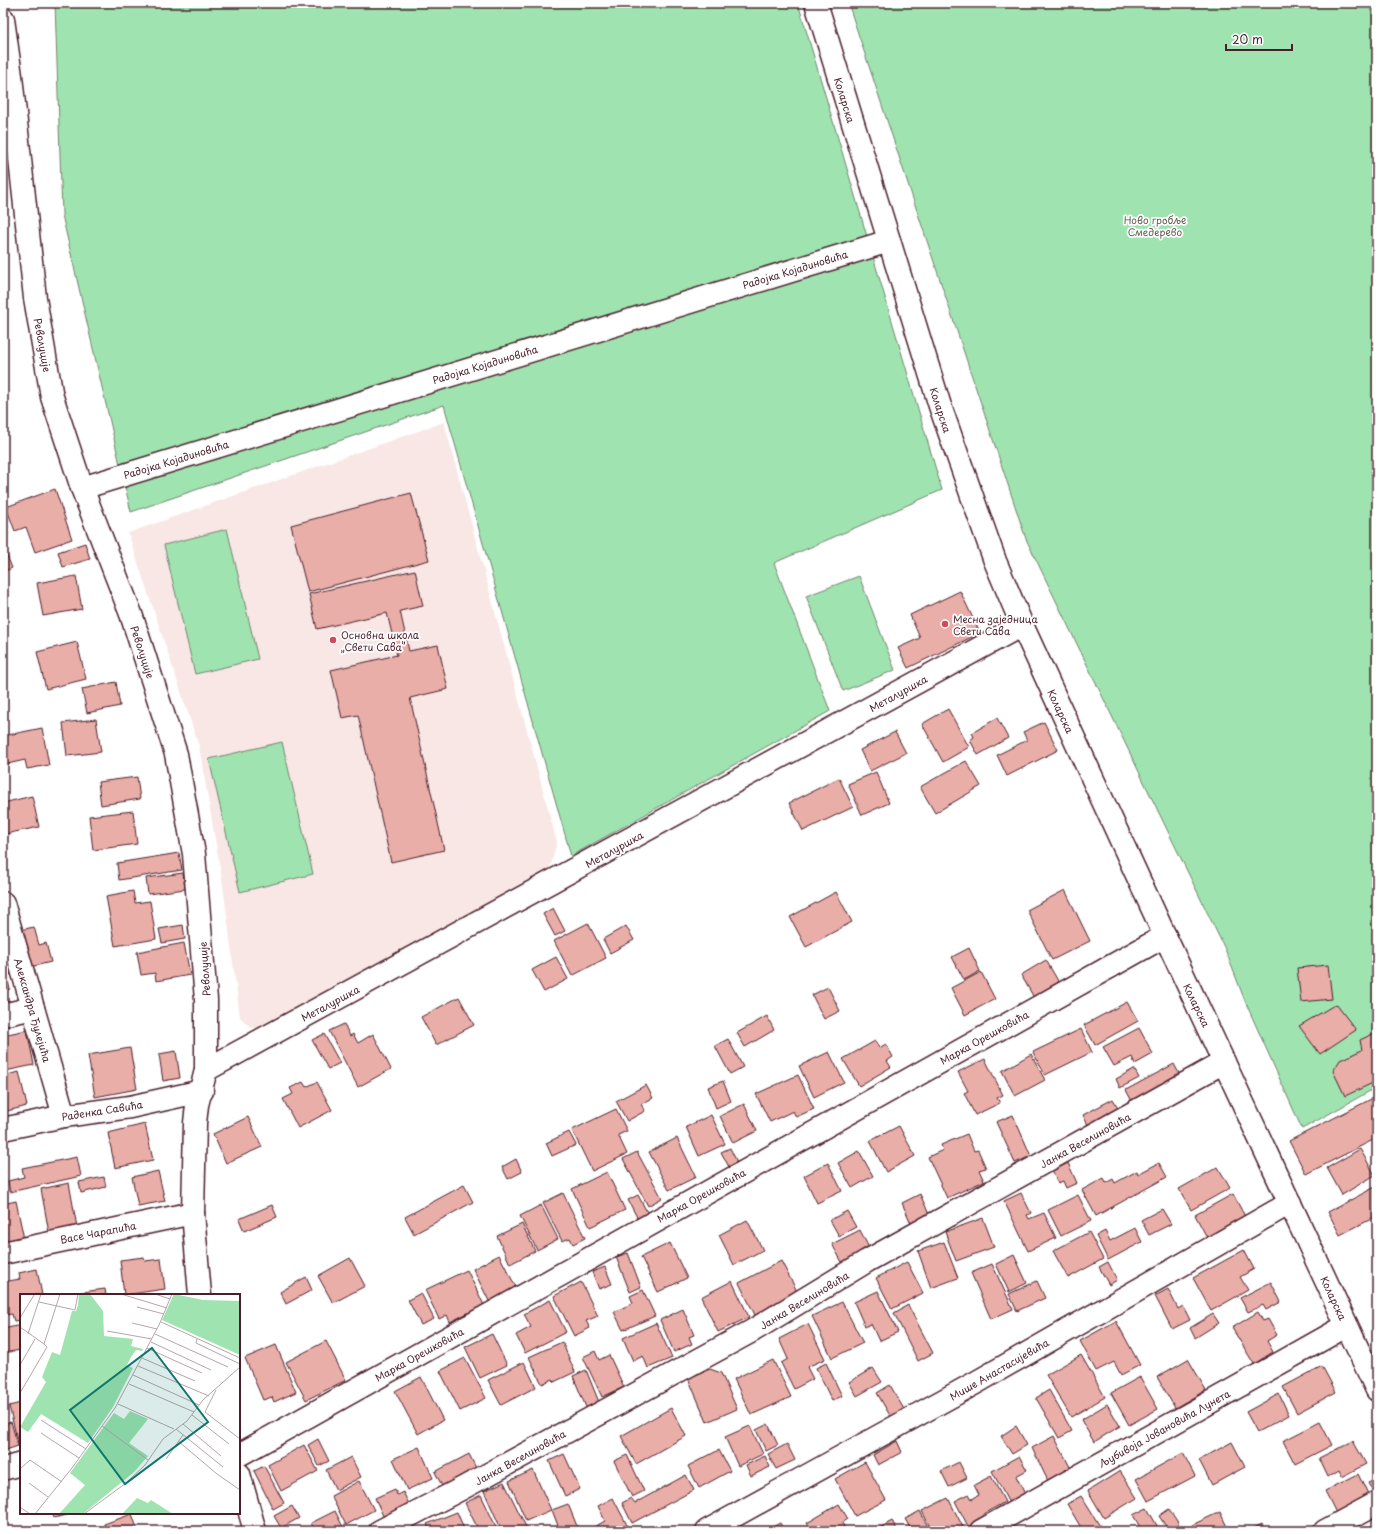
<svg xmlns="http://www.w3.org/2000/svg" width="1380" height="1534" viewBox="0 0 1380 1534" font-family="'Playpen Sans',sans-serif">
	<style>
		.built { fill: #f8e7e5 }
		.green { fill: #9fe4b0; stroke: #74826e }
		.building { fill: #e9aea8; stroke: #4a1f2b }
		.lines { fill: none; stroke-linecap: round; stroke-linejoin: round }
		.minor-casing { stroke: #4a1f2b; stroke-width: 25 }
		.major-casing { stroke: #4a1f2b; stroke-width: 25 }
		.minor { stroke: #fff; stroke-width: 22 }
		.major { stroke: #fff; stroke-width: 22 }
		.poi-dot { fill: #d1495b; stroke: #fff; stroke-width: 1.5 }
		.labels { text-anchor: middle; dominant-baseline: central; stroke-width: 3.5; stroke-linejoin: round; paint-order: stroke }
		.street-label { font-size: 10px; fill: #4a1f2b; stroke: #fff }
		.park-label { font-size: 10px; fill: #645a53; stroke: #fff }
		.poi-label { font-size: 10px; fill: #4a1f2b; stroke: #fff; text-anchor: start }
		.inset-road { fill: none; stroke: #b7a5aa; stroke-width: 1 }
		.view { fill: #0f766e; fill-opacity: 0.15; stroke: #0f766e; stroke-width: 2 }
		.inset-edge { fill: none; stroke: #4a1f2b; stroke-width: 2 }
	</style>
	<rect width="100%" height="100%" fill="#fff"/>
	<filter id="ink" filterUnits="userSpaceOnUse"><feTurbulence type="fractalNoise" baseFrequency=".025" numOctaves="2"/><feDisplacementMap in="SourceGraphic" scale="8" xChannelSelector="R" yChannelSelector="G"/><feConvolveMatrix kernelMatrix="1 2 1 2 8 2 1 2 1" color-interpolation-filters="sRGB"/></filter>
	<g filter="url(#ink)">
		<path class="built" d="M444,422L557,842L550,868L259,1029L250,1027L240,1017L223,885L199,746L128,533Z"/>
		<g class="green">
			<path d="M55,3H798L942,490L774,563L830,711L571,856L444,405L131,512L62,215Z"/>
			<path d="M848,3H1377V1087L1302,1129L1245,1001L1225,949L1026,539Z"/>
			<path d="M227,529L258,659L195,674L164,545Z"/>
			<path d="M859,576L895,670L843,691L806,596Z"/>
			<path d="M282,742L313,874L240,892L209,759Z"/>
		</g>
		<g class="building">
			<path d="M55,489L72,539L35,552L26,527L15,531L6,507Z"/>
			<path d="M411,493L429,560L308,592L291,525Z"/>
			<path d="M85,543L90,559L63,567L58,552Z"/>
			<path d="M4,548L12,568L3,572V549Z"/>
			<path d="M415,570L423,606L400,611L409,651L438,645L448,689L410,698L444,850L391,862L358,715L342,718L331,670L397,655L387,613L317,629L309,594Z"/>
			<path d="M76,576L82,609L43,616L37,583Z"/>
			<path d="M960,591L980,633L908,668L898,648L920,638L910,615Z"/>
			<path d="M77,642L86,679L46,689L37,652Z"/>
			<path d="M116,682L120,706L87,713L82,689Z"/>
			<path d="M948,709L969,747L943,762L922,724Z"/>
			<path d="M997,718L1008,738L978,755L970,740L974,737L972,733Z"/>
			<path d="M96,719L101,752L67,756L63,723Z"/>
			<path d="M1044,722L1058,750L1007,776L997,755L1027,740L1023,732Z"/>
			<path d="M42,728L49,765L27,769L25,760L3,765V736Z"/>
			<path d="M895,732L906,753L870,771L860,750Z"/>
			<path d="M966,761L981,786L935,813L920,787Z"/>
			<path d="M876,772L889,803L862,815L848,784Z"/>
			<path d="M137,777L140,799L101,805L98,782Z"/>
			<path d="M839,778L853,807L803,831L789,803Z"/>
			<path d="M32,796L39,827L5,834L3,824V803Z"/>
			<path d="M133,811L137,844L93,850L89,816Z"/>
			<path d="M179,853L182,870L119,880L117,863Z"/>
			<path d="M183,873L185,889L148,894L146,878Z"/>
			<path d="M1065,890L1090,941L1052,960L1027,910Z"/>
			<path d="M133,891L135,903L150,901L156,939L115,946L106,896Z"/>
			<path d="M836,892L852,922L806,947L790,917Z"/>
			<path d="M553,908L565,931L555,936L543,914Z"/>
			<path d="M588,923L606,958L572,976L554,941Z"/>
			<path d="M183,925L185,939L162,943L159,929Z"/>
			<path d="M626,926L634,940L610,953L603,939Z"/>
			<path d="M34,927L39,945L46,943L51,962L30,967L20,930Z"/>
			<path d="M184,943L190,975L156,981L155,973L141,975L137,952Z"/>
			<path d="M969,948L980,971L964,980L952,957Z"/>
			<path d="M7,949L13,974L6,975L10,989L3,991V950Z"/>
			<path d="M556,957L568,979L544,992L532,970Z"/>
			<path d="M1046,960L1061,986L1036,1001L1021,975Z"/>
			<path d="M1328,965L1332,999L1301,1002L1297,968Z"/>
			<path d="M981,972L995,999L965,1015L951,988Z"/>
			<path d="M828,987L840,1011L824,1019L812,995Z"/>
			<path d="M459,997L474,1025L436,1045L421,1017Z"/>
			<path d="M1127,1002L1138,1021L1095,1045L1084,1025Z"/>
			<path d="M1336,1004L1356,1030L1320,1054L1299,1026Z"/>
			<path d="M767,1016L774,1030L745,1047L737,1033Z"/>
			<path d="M344,1024L350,1036L353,1034L358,1043L373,1034L391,1069L358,1087L329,1031Z"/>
			<path d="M1139,1028L1153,1054L1135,1064L1132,1057L1114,1066L1103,1047Z"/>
			<path d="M1081,1029L1092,1052L1045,1075L1033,1052Z"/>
			<path d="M27,1030L34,1065L5,1071L3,1035Z"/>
			<path d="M1377,1032V1081L1345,1096L1333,1071L1340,1060L1362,1050L1360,1040Z"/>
			<path d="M324,1034L340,1063L328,1069L312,1040Z"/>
			<path d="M728,1039L743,1067L730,1074L715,1046Z"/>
			<path d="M875,1041L879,1048L886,1044L893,1057L887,1061L891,1067L859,1086L843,1059Z"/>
			<path d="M130,1048L137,1089L95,1097L88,1055Z"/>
			<path d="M176,1051L180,1078L163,1081L159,1054Z"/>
			<path d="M829,1052L844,1082L814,1097L799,1066Z"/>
			<path d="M1031,1054L1045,1080L1015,1096L1002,1071Z"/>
			<path d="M985,1059L1003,1095L997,1098L1000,1103L975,1115L964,1093L968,1091L958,1072Z"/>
			<path d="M1174,1064L1183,1081L1135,1107L1126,1090Z"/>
			<path d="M1134,1069L1139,1078L1120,1088L1116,1079Z"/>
			<path d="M19,1072L27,1106L3,1112V1076Z"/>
			<path d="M798,1075L814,1109L796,1117L793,1111L770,1122L756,1094Z"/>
			<path d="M723,1081L731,1101L716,1108L708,1087Z"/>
			<path d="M303,1082L306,1087L317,1082L332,1110L298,1128L283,1099L293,1094L290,1088Z"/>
			<path d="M646,1085L653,1098L641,1104L645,1111L627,1121L616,1101Z"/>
			<path d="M1377,1096V1138L1306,1174L1289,1141Z"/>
			<path d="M1113,1099L1119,1109L1088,1125L1083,1115Z"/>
			<path d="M744,1104L757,1131L733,1143L720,1116Z"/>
			<path d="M616,1109L627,1131L618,1135L627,1154L592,1171L572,1130Z"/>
			<path d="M711,1115L725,1144L699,1156L686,1127Z"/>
			<path d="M1013,1115L1031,1156L1015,1163L996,1122Z"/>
			<path d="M248,1117L262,1147L226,1163L213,1134Z"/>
			<path d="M145,1124L153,1160L115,1168L108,1133Z"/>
			<path d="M899,1126L915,1156L886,1172L870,1141Z"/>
			<path d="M569,1132L576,1145L552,1156L546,1143Z"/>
			<path d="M967,1134L974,1151L978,1150L986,1168L979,1170L984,1181L947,1198L928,1157L943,1150L941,1145Z"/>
			<path d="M677,1138L696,1177L669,1190L649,1152Z"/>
			<path d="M730,1148L737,1162L729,1167L721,1152Z"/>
			<path d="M1360,1149L1375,1175L1342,1195L1327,1168Z"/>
			<path d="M859,1151L873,1176L852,1188L838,1163Z"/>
			<path d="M637,1152L662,1198L648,1206L623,1159Z"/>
			<path d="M77,1157L81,1176L10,1192L8,1181L24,1177L22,1168Z"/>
			<path d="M516,1159L522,1172L508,1179L502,1167Z"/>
			<path d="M828,1163L842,1191L817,1203L804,1176Z"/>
			<path d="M1068,1163L1077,1183L1066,1188L1063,1181L1058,1183L1052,1171Z"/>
			<path d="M1159,1163L1167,1177L1096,1216L1082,1190L1104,1178L1106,1183L1113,1179L1115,1183L1137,1171L1138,1174Z"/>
			<path d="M1218,1167L1230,1188L1191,1210L1179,1189Z"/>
			<path d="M158,1171L165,1201L138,1206L132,1177Z"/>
			<path d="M607,1172L625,1210L590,1227L572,1189Z"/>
			<path d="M104,1177L106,1187L81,1193L79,1182Z"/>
			<path d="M69,1183L77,1227L49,1233L41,1189Z"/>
			<path d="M464,1185L473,1202L414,1234L405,1217Z"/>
			<path d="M1377,1186V1216L1340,1235L1328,1212Z"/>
			<path d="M563,1193L585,1238L573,1244L570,1238L562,1241L543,1203Z"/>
			<path d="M1021,1193L1031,1213L1027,1215L1029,1219L1044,1213L1056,1238L1028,1251L1004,1201Z"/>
			<path d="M920,1194L932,1221L914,1230L902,1203Z"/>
			<path d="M1233,1194L1248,1222L1210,1243L1195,1215Z"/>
			<path d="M638,1195L649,1216L639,1221L628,1200Z"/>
			<path d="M1078,1195L1091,1221L1061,1236L1048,1210Z"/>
			<path d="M16,1201L24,1239L3,1244V1204Z"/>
			<path d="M272,1205L277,1217L244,1231L239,1219Z"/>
			<path d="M541,1205L558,1239L537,1250L520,1216Z"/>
			<path d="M1162,1209L1171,1224L1149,1235L1141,1220Z"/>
			<path d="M847,1211L856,1227L839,1236L830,1220Z"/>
			<path d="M983,1218L994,1247L956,1261L945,1232Z"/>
			<path d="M747,1220L763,1250L734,1265L719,1235Z"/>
			<path d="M522,1224L535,1251L510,1264L497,1236Z"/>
			<path d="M1135,1228L1142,1242L1108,1260L1096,1236L1105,1231L1110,1241Z"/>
			<path d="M860,1230L870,1250L843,1264L832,1244Z"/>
			<path d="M1089,1232L1103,1259L1068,1278L1053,1251Z"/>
			<path d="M944,1242L958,1278L931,1288L918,1251Z"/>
			<path d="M670,1243L687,1278L658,1292L641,1257Z"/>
			<path d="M1244,1250L1254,1269L1240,1277L1248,1290L1211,1311L1193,1278Z"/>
			<path d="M628,1253L641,1287L630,1292L616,1257Z"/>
			<path d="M499,1255L517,1289L490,1303L473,1269Z"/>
			<path d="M1014,1255L1027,1283L1009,1292L996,1264Z"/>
			<path d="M144,1257L145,1261L161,1259L165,1289L124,1295L120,1260Z"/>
			<path d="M350,1258L365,1286L333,1303L318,1276Z"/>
			<path d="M781,1261L799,1295L756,1317L739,1283Z"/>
			<path d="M907,1262L923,1293L892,1309L876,1278Z"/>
			<path d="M1108,1262L1117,1280L1109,1285L1099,1267Z"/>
			<path d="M992,1264L1013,1309L991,1319L971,1273Z"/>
			<path d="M605,1267L612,1284L599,1289L592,1272Z"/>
			<path d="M37,1269L42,1295H21V1320L14,1321L12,1314L4,1315L3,1282L20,1279L19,1273Z"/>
			<path d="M467,1270L484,1305L450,1322L447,1315L439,1319L425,1290Z"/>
			<path d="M306,1277L312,1290L286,1304L280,1292Z"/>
			<path d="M732,1281L749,1317L718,1332L701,1297Z"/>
			<path d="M1037,1281L1045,1298L1017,1311L1009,1294Z"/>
			<path d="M581,1282L598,1316L586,1321L590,1328L574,1336L554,1296Z"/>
			<path d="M1271,1282L1281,1302L1266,1310L1263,1305L1248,1312L1240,1298Z"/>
			<path d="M105,1289L106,1295H60Z"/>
			<path d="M1168,1289L1178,1309L1183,1306L1190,1320L1172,1329L1155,1296Z"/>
			<path d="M643,1290L655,1316L623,1330L614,1312L633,1303L630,1296Z"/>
			<path d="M878,1291L898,1332L879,1341L871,1324L865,1327L854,1302Z"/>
			<path d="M421,1293L434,1319L421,1325L408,1300Z"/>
			<path d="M550,1300L566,1332L525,1353L516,1335L531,1327L524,1314Z"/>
			<path d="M842,1302L863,1343L832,1358L812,1316Z"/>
			<path d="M908,1305L933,1353L918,1361L894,1313Z"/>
			<path d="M683,1309L694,1335L689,1337L692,1344L674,1352L660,1320Z"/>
			<path d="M1258,1312L1263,1321L1268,1319L1277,1335L1267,1341L1273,1352L1254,1364L1232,1328Z"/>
			<path d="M1213,1314L1219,1323L1195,1338L1190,1328Z"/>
			<path d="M1116,1321L1140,1365L1121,1375L1114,1362L1096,1371L1080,1341Z"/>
			<path d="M656,1323L672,1358L648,1368L643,1356L633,1361L623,1338Z"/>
			<path d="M808,1324L825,1359L807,1367L813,1379L794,1389L781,1363L788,1359L779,1339Z"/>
			<path d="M21,1325V1350L3,1353V1329Z"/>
			<path d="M492,1334L507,1365L480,1378L465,1347Z"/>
			<path d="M326,1341L346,1380L306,1400L286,1362Z"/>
			<path d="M562,1342L575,1372L554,1382L553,1379L542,1384L529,1357Z"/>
			<path d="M276,1345L296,1392L274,1402L272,1397L263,1400L245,1358Z"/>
			<path d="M595,1351L599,1360L609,1355L624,1387L602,1397L583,1357Z"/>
			<path d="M1081,1355L1105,1397L1071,1417L1046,1375Z"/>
			<path d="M465,1358L486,1398L460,1411L440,1371Z"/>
			<path d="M1188,1359L1206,1390L1175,1408L1157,1377Z"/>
			<path d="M773,1360L791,1397L751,1415L734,1379Z"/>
			<path d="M524,1362L536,1387L501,1405L488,1380Z"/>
			<path d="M826,1363L842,1396L832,1401L816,1368Z"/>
			<path d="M1322,1366L1336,1392L1297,1413L1283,1387Z"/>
			<path d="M873,1368L882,1382L857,1396L849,1382Z"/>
			<path d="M710,1369L721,1373L737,1409L707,1422L688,1378Z"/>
			<path d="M586,1370L601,1407L588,1412L573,1376Z"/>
			<path d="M421,1377L443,1420L418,1434L395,1391Z"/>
			<path d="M1140,1377L1158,1409L1129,1425L1111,1393Z"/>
			<path d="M890,1385L905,1411L892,1419L877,1393Z"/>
			<path d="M1049,1390L1072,1431L1059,1438L1036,1398Z"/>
			<path d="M1279,1394L1289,1415L1257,1432L1246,1412Z"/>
			<path d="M21,1403V1446L19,1447L9,1406Z"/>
			<path d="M1107,1404L1120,1426L1094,1442L1081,1420Z"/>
			<path d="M671,1408L686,1436L636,1464L621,1436Z"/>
			<path d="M11,1422L18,1446L3,1451V1424Z"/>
			<path d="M1320,1422L1332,1445L1295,1464L1283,1441Z"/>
			<path d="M768,1424L778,1445L766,1451L756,1430Z"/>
			<path d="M750,1426L763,1454L738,1466L725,1437Z"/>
			<path d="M1016,1426L1027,1445L1012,1454L1001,1436Z"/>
			<path d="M1054,1436L1072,1471L1049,1483L1032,1448Z"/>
			<path d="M318,1439L329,1461L319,1466L308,1445Z"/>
			<path d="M897,1441L902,1452L878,1465L873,1455Z"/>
			<path d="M1353,1441L1366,1464L1341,1477L1338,1471L1328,1477L1319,1458Z"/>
			<path d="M1232,1442L1245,1467L1212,1485L1199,1460Z"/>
			<path d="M787,1444L795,1460L776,1469L768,1454Z"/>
			<path d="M304,1445L318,1471L281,1491L268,1465Z"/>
			<path d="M419,1447L433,1478L407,1490L393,1459Z"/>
			<path d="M719,1450L730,1471L699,1488L688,1466Z"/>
			<path d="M1183,1453L1195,1476L1148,1501L1136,1479Z"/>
			<path d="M469,1454L479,1474L445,1492L435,1472Z"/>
			<path d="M564,1454L580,1489L565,1496L549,1461Z"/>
			<path d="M627,1455L644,1491L632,1497L614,1461Z"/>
			<path d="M765,1456L770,1467L751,1476L746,1465Z"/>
			<path d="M1019,1456L1027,1470L1016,1476L1025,1494L1009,1503L992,1471Z"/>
			<path d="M351,1457L361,1477L336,1490L326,1470Z"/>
			<path d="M865,1462L886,1500L855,1516L835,1479Z"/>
			<path d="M959,1462L967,1478L949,1487L941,1471Z"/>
			<path d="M264,1466L284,1503L273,1509L254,1471Z"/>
			<path d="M533,1470L551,1510L526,1521L509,1481Z"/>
			<path d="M1120,1471L1137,1498L1104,1518L1088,1491Z"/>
			<path d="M1358,1474L1370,1499L1337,1515L1325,1491Z"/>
			<path d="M686,1475L694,1490L632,1523L622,1503L631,1498L635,1503Z"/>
			<path d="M991,1476L1005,1502L983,1514L987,1521L970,1530L955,1501L969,1494L972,1499L979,1495L974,1485Z"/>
			<path d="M1377,1479V1495L1375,1496L1368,1483Z"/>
			<path d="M359,1481L374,1510L346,1525L331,1496Z"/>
			<path d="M504,1482L528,1531H502L484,1491Z"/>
			<path d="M395,1489L397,1495L403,1492L410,1506L384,1518L375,1498Z"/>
			<path d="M481,1495L498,1531H479L465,1503Z"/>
			<path d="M1081,1496L1103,1531H1083L1067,1504Z"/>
			<path d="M613,1498L628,1527L620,1531H596L594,1527L605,1521L598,1506Z"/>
			<path d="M948,1498L963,1527L955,1531H932L922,1511Z"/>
			<path d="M568,1504L579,1531H560L552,1510Z"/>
			<path d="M839,1504L848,1519L842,1523L845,1528L840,1531H812L807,1523Z"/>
			<path d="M292,1506L299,1518L281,1528L274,1516Z"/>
			<path d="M1147,1508L1160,1531H1142L1133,1515Z"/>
			<path d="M1169,1509L1179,1524L1169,1531L1159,1516Z"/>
			<path d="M335,1511L345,1531H315L311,1523Z"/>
			<path d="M920,1511L930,1531H912L905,1519Z"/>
			<path d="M457,1512L465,1531H430L427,1524Z"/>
			<path d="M1220,1512L1229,1531H1194L1192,1525Z"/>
			<path d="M52,1513H74L54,1518Z"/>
			<path d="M132,1514L138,1531H106L104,1524Z"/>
			<path d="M892,1521L898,1531H874Z"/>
			<path d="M780,1523L784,1531H765Z"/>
			<path d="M1262,1524L1266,1531H1248Z"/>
		</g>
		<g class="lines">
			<g class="minor-casing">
				<g id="minor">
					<path d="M3,19L11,76L35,298L52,397L82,488L131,614L176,754L194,854L206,1000V1070L197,1105L195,1123L193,1213L200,1295"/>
					<path d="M82,488L889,241"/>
					<path d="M3,903L64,1116"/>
					<path d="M3,1015L33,1008"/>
					<path d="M206,1070L1022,625"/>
					<path d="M3,1129L64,1116L130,1107L202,1091"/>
					<path d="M3,1253L193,1213"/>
					<path d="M239,1455L1165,936"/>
					<path d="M3,1469L21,1464"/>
					<path d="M239,1474L255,1531"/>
					<path d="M380,1531L461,1489L752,1331L867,1261L1224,1062"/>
					<path d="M707,1531L977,1382L1290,1203"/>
					<path d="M981,1531L1346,1326"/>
					<path d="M1325,1531L1377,1503"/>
				</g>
			</g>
			<g class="major-casing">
				<path id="major" d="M816,3L940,406L995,561L1022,625L1165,936L1377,1390"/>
			</g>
			<use href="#minor" class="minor"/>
			<use href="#major" class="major"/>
		</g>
	</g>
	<g class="poi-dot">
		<circle cx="945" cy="624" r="4"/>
		<circle cx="333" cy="640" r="4"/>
	</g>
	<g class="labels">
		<g class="street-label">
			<text transform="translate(845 100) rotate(73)">Коларска</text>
			<text transform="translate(795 269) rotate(-17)">Радојка Којадиновића</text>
			<text transform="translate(43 345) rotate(80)">Револуције</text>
			<text transform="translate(485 364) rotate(-17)">Радојка Којадиновића</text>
			<text transform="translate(941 410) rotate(72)">Коларска</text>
			<text transform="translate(176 459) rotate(-17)">Радојка Којадиновића</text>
			<text transform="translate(143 652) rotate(72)">Револуције</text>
			<text transform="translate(898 693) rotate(-29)">Металуршка</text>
			<text transform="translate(1061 711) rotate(65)">Коларска</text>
			<text transform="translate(614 849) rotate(-29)">Металуршка</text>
			<text transform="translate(204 969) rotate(-94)">Револуције</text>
			<text transform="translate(330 1003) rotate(-28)">Металуршка</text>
			<text transform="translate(1197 1005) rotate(64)">Коларска</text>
			<text transform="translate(33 1010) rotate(74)">Александра Ђулејића</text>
			<text transform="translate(984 1037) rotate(-29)">Марка Орешковића</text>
			<text transform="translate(102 1110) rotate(-9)">Раденка Савића</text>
			<text transform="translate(1085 1140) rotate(-29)">Јанка Веселиновића</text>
			<text transform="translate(701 1195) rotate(-29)">Марка Орешковића</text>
			<text transform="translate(98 1232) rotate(-11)">Васе Чарапића</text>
			<text transform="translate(1334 1298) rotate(65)">Коларска</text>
			<text transform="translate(804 1300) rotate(-31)">Јанка Веселиновића</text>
			<text transform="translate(419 1354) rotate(-29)">Марка Орешковића</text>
			<text transform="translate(999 1369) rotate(-30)">Мише Анастасијевића</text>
			<text transform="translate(1164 1428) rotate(-29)">Љубивоја Јовановића Лунета</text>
			<text transform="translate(520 1457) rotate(-29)">Јанка Веселиновића</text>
		</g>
		<g class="park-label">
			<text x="1155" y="219">Ново гробље<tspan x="1155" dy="12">Смедерево</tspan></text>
		</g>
		<g class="poi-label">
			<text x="953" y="618">Месна заједница<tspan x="953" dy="12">Свети Сава</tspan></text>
			<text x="341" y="634">Основна школа<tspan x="341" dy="12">„Свети Сава”</tspan></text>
		</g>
	</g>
	<g transform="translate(20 1294)">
		<rect width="220" height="220" fill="#fff"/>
		<path d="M59,0H70L83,17L84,42L113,45L111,52L123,55L122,57L116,56L111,63L107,71L113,74L93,113L68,149L21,120L8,138L0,133L26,88L22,83L32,58L40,61L52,17H56L58,11ZM154,0L183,6L220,7V61L142,26ZM110,117L128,125L109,149L128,162L114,178L63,220H39L65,191L50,179L94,119L104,125ZM117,204L128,209L131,206L153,220H102Z" fill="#9fe4b0"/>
		<path class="inset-road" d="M101,0L147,14M135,0L150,5M19,8L55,16L58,0M117,13L144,20M0,24L14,1M141,28L220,64M112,29L137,35M0,33L24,50M87,37L132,45M8,40L21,0M135,40L208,73M177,45L176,49L220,70M131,48L191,76M24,50L40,0M127,54L182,79M122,64L175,87M0,71L15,45M118,72L189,102M113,81L179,111M109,90L174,118M196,96L185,118L220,145M0,99L27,53L24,50M98,110L154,135M172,121L209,150M21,126L66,155M163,130L201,162M82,132L128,166M156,135L203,173M21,139L59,164M158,147L197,180L220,196M146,165L163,141M0,175L10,166L42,188M9,189L28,203M0,213L10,220M15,220L52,174L95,114L139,31L152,0M64,220L106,189L125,171L143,145L167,127L183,106L220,73"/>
		<path class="view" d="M132,54L188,128L105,190L50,116Z"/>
		<rect width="220" height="220" class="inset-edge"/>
	</g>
	<rect width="1380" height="1534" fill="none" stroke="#fff" stroke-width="16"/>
	<rect x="8" y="8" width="1364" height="1518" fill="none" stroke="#4a1f2b" stroke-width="1.5" filter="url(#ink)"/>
	<path d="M1226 44v6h66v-6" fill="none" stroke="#4a1f2b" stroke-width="2"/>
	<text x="1232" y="44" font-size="12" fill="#4a1f2b" stroke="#ffffff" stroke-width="3" paint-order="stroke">20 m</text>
</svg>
